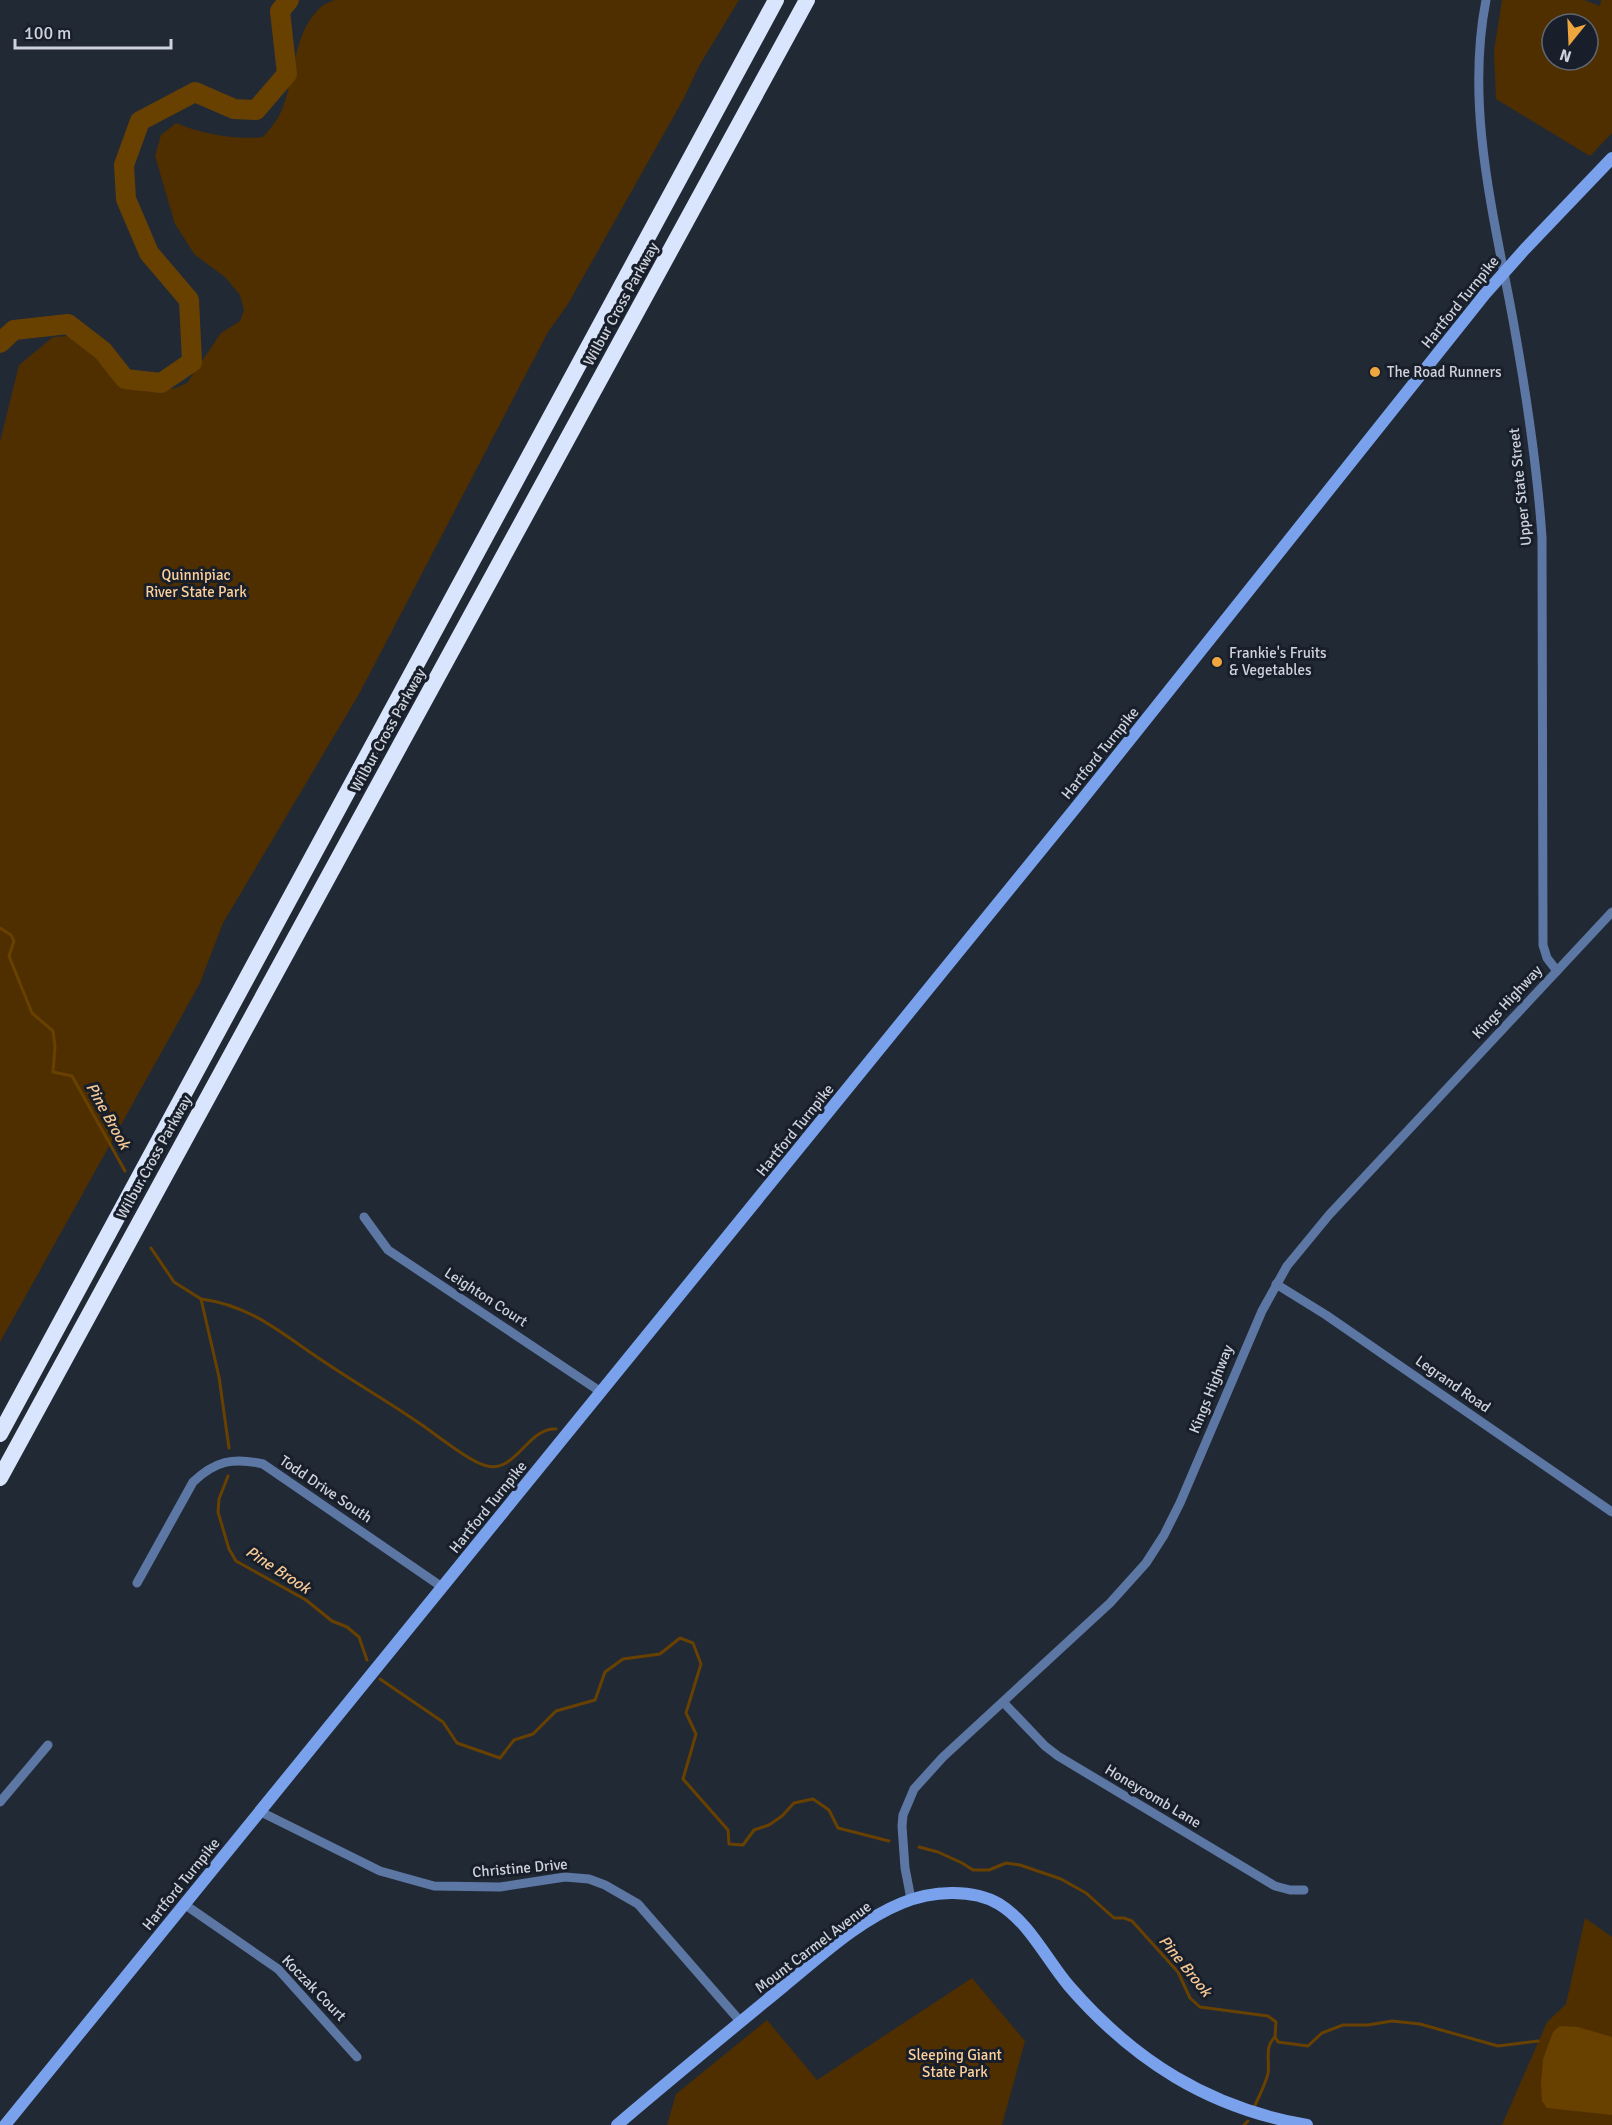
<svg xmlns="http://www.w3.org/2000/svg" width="1612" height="2125" viewBox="0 0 1612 2125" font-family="Signika,sans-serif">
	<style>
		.green { fill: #4f2f00; fill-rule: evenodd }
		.water { fill: #684100 }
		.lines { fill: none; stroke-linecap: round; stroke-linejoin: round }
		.stream { stroke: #684100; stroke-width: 3 }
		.river { stroke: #684100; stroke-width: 20 }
		.street { stroke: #5d77a4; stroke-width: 9 }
		.secondary { stroke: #7aa2ec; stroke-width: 12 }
		.highway { stroke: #d8e5fc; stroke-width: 16 }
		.poi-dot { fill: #f0a63f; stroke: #181f2b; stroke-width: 2 }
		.labels { text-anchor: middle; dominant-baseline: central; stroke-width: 6; stroke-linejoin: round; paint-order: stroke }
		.street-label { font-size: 15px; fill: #cdd2db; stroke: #181f2b }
		.poi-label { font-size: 15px; fill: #cdd2db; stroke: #181f2b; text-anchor: start }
		.park-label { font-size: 15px; fill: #fdd09b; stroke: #181f2b }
		.water-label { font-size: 16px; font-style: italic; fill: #f6c994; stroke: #181f2b }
	</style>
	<rect width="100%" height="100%" fill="#212935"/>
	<g class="green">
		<path d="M335,0H739L699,66L684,98L568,304L548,332L359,694L223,923L200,983L0,1342V442L19,365L53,337L69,336L97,357L122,380L147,392L176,388L187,383L221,333L240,321L244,310L240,295L225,277L195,255L175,224L155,156L161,135L176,123C202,134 235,140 263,137C269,130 276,122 280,114C296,81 291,36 319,9C323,4 329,2 335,0Z"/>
		<path d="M1502,0H1584L1600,6L1601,0H1612V133L1590,156L1496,99L1494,51ZM1552,24H1588V60H1552Z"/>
		<path d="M1585,1918L1612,1937V2125H1502L1547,2022L1566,2004Z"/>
		<path d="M972,1978L1025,2041L1002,2125H667L676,2094L767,2020L817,2080Z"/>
	</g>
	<path class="water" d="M1560,2026L1578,2027L1612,2037V2115L1547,2108L1542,2101L1541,2084L1543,2059L1553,2032Z"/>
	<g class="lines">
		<g class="stream">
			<path d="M0,928L11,935L14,941L9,956L32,1013L53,1031L55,1047L53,1072L72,1076L125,1171"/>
			<path d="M151,1248L174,1282L201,1299L219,1377L229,1448"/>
			<path d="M201,1299C254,1306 284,1336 326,1363C357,1384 391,1403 422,1425C438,1436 470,1462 487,1466C516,1473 528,1427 556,1429"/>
			<path d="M228,1476L219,1499L218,1512L229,1549L236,1561L306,1600L332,1621L347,1627L359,1637L367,1660"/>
			<path d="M380,1679L443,1722L457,1743L500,1758L514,1740L533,1734L556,1711L595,1700L605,1672L623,1659L660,1654L680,1638L693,1643L701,1664L686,1713L696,1734L683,1779L728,1830L729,1844L743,1845L754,1830L769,1825L782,1816L794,1803L813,1799L829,1810L838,1828L889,1841"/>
			<path d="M919,1847L938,1852L962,1863L973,1870H989L1006,1863L1020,1865L1061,1879L1086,1893L1114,1918H1124L1132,1921L1178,1972L1190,1998L1200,2007L1268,2016L1276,2022L1275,2037L1278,2042L1308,2046L1322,2033L1343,2025H1368L1392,2021L1420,2024L1498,2046L1538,2041"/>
			<path d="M1255,2105C1260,2095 1265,2084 1268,2074C1270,2061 1264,2047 1275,2037"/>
			<path d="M1244,2125L1248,2121"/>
		</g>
		<path class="river" d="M0,343L14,330L68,324L103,351L125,379L161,383L192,362L189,300L149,253L126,199L124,165L140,121L195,92L234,109L256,110L287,74L280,11L289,0"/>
		<g class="street">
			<path d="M1486,0C1465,107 1494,216 1513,320C1526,392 1537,465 1542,537L1543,945L1547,958L1557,971"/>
			<path d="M364,1217L388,1250L601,1392"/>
			<path d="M1276,1284L1326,1315L1612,1512"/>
			<path d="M137,1583L193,1482C215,1461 233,1457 263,1464L442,1587"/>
			<path d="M1003,1702L1045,1746L1058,1756L1275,1886L1290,1890H1304"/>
			<path d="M0,1802L48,1745"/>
			<path d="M259,1811L380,1871L434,1886L500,1887L565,1877L589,1879L605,1885L638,1904L740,2021"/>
			<path d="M911,1899L905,1868L902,1826L903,1815L914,1789L943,1757L1110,1603L1146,1563L1164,1535L1180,1503L1262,1311L1287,1266L1329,1215L1612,912"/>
			<path d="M184,1904L278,1969L357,2057"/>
		</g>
		<g class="secondary">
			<path d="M5,2125L1077,806L1485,294L1525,249L1612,158"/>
			<path d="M617,2125C672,2078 728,2032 784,1986C821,1956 858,1921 902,1903C931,1891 972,1888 999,1904C1030,1923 1046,1959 1069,1986C1134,2061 1209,2108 1307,2125"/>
		</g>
		<g class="highway">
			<path d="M0,1434L776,0"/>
			<path d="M0,1478L807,0"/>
		</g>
	</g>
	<g class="poi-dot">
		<circle cx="1375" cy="372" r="6"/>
		<circle cx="1217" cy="662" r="6"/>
	</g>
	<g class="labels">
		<g class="street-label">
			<text transform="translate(1460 302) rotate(-51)">Hartford Turnpike</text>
			<text transform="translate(621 304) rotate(-61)">Wilbur Cross Parkway</text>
			<text transform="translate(1520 487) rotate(-96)">Upper State Street</text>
			<text transform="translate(388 730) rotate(-61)">Wilbur Cross Parkway</text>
			<text transform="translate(1100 753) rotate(-51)">Hartford Turnpike</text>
			<text transform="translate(1507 1002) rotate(-47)">Kings Highway</text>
			<text transform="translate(795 1130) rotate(-51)">Hartford Turnpike</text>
			<text transform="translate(154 1157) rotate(-61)">Wilbur Cross Parkway</text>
			<text transform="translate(486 1297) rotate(33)">Leighton Court</text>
			<text transform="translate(1453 1384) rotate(35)">Legrand Road</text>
			<text transform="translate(1211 1389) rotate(-68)">Kings Highway</text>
			<text transform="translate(326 1489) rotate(34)">Todd Drive South</text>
			<text transform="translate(488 1507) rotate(-51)">Hartford Turnpike</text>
			<text transform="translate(1153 1796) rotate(31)">Honeycomb Lane</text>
			<text transform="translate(520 1868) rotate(-5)">Christine Drive</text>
			<text transform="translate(181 1884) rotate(-51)">Hartford Turnpike</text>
			<text transform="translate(813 1947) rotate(-37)">Mount Carmel Avenue</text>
			<text transform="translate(314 1988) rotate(46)">Koczak Court</text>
		</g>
		<g class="poi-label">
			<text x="1387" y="372">The Road Runners</text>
			<text x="1229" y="653">Frankie's Fruits<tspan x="1229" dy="17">&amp; Vegetables</tspan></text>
		</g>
		<g class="park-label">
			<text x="196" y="575">Quinnipiac<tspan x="196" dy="17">River State Park</tspan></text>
			<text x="955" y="2055">Sleeping Giant<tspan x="955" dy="17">State Park</tspan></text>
		</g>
		<g class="water-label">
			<text transform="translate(108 1116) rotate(61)">Pine Brook</text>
			<text transform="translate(278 1570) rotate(33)">Pine Brook</text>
			<text transform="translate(1185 1966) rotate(51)">Pine Brook</text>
		</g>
	</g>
	<g transform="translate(1570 42) rotate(198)"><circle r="28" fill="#181f2b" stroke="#606771" stroke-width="1.5"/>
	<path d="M0-4.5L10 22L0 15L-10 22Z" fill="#f0a63f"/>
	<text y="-9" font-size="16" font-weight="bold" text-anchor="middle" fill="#cdd2db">N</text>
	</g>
	<path d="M15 39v9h156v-9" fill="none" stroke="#cdd2db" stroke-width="3"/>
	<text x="24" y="39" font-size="18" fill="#cdd2db" stroke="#181f2b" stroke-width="4.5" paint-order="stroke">100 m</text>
</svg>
